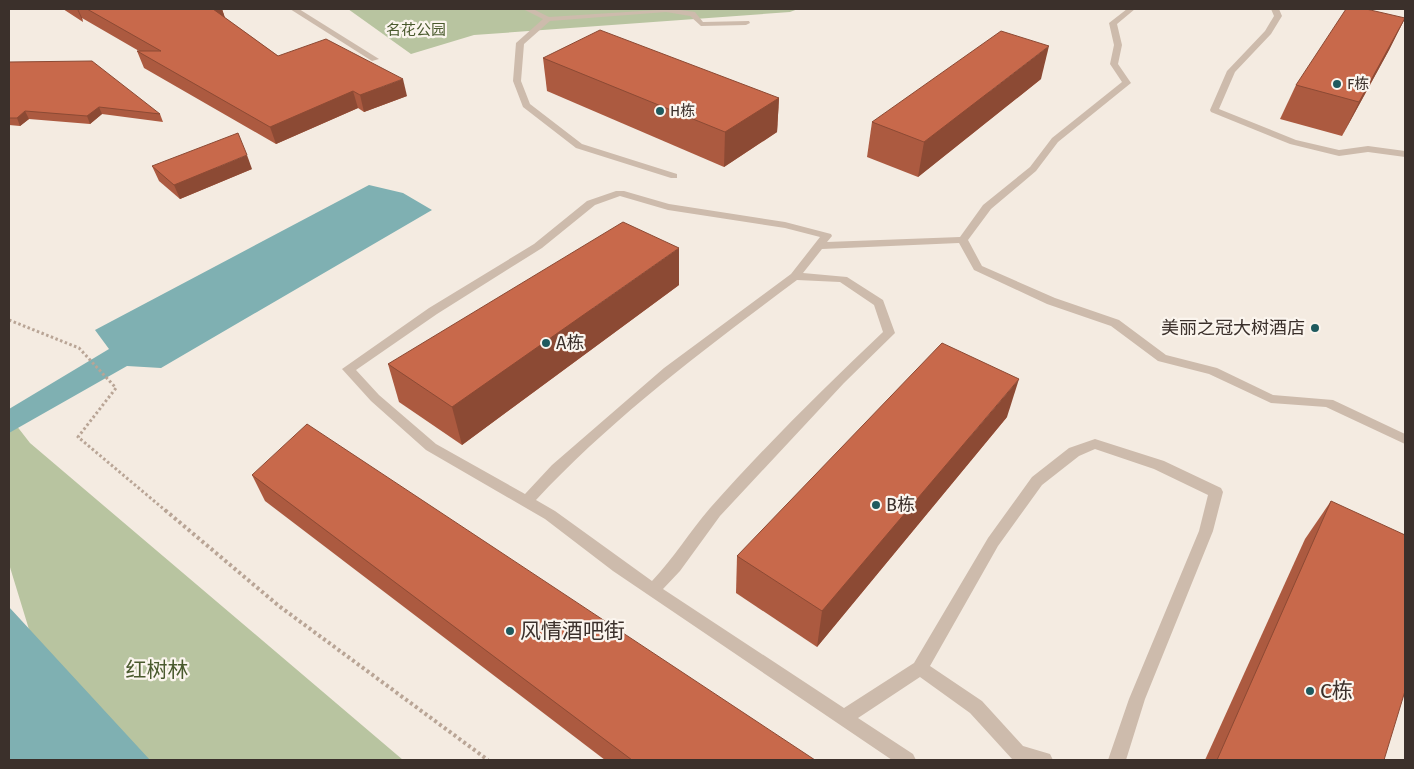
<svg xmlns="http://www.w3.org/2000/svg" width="1414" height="769" viewBox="0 0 1414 769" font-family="'Fira Sans','Noto Sans SC',sans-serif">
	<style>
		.green { fill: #b8c4a0 }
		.water { fill: #7fb0b2 }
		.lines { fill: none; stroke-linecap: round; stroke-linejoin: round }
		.path-far1 { stroke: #b9a596; stroke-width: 3; stroke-dasharray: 2.5 2.5; stroke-linecap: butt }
		.path { stroke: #b9a596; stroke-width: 4; stroke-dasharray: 3 3; stroke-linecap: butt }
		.minor { fill: #cdbbac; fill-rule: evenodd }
		.wall { fill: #ac5a40 }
		.shaded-wall { fill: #8c4a34 }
		.building { fill: #c8694b; stroke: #8c4a34 }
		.poi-dot { fill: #1f5a5e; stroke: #fbf5ee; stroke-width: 2 }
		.labels { text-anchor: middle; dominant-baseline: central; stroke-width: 4.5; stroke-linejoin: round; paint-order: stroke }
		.far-park-label { font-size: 15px; fill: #4a5a2e; stroke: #fbf5ee }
		.far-poi-label { font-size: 15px; fill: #3b302b; stroke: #fbf5ee; text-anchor: start }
		.poi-label { font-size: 18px; fill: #3b302b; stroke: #fbf5ee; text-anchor: start }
		.near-poi-label { font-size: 21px; fill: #3b302b; stroke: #fbf5ee; text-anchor: start }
		.near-park-label { font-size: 21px; fill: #4a5a2e; stroke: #fbf5ee }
	</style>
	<rect width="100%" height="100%" fill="#f4ebe1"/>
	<g class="green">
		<path d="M348,9H798L790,12L474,35L411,54Z"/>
		<path d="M9,416L30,443L403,760H119L46,685L9,564Z"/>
	</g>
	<g class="water">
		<path d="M369,185L403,193L432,210L161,368L127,366L9,433V409L109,349L95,330Z"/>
		<path d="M9,606V607L150,760H9Z"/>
	</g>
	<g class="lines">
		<path class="path-far1" d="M9,320L79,348L116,388L78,437L166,511"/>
		<path class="path" d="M165,510L279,606L488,760"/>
		<g class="minor">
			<path d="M290,9H299L379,59L372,61Z"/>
			<path d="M523,9H533L549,17L673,9L695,12L703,22L749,21L750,23L746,25L701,26L690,16L666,12L550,21L524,44L521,81L530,104L582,144L677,174V178H671L576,148L523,107L513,81L516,43L543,19Z"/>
			<path d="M1127,9H1135L1117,24L1122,45L1118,64L1131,83L1058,142L1036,171L991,209L968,240L982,266L1055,298L1119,320L1166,355L1217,368L1273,395L1333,400L1405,434V444L1326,407L1271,403L1209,374L1158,361L1111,326L1047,304L974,270L959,243L822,249L803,273L847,277L883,300L895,333L844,383L720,516L680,571L663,589L844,708L914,663L988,538L1032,477L1069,448L1095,439L1164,461L1221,488L1223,492L1213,531L1145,699L1126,760H1108L1129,699L1199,531L1208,495L1154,469L1095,449L1079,456L1042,485L998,546L930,666L982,701L1023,746L1050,754L1053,760L1012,759L970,713L920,677L858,718L913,754L916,760H892L613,571L545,519L426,450L371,401L342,369L429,308L534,244L587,201L616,191H624L669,204L785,222L831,234L832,236L827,242L960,237L983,205L1030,167L1052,138L1122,82L1110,64L1114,45L1109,23ZM620,196L668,210L785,228L820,237L791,274L664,368L552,465L525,494L436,444L379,395L356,370L437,314L542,248L595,205ZM797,280L840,282L874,305L883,332C824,388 765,446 711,507C690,531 674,558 652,581L555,511L536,500C614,416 706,348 797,280Z"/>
			<path d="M1271,9H1279L1282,16L1271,34L1235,72L1219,109L1296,140L1339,150L1368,146L1405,151V157L1368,152L1339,156L1290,144L1211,112L1210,110L1227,71L1265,31L1274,16Z"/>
		</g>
	</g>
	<g class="wall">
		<path d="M63,9H222L225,18L278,56L407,96L364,112L358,108L276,144L144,68L137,51H139L82,18L83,22Z"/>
		<path d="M1405,18L1389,50L1342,136L1280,119L1296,85Z"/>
		<path d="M543,58L779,98L777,132L724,167L547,91Z"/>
		<path d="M9,62L160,114L163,122L102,114L90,124L29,119L20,126L9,125Z"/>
		<path d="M1041,79L918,177L867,157L872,122Z"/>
		<path d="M152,166L252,169L180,199L159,181Z"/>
		<path d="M679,285L462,445L399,402L388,364Z"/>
		<path d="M1007,417L817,647L736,593L737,556Z"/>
		<path d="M252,475L815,760H605L265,501Z"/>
		<path d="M1331,501L1384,760H1205L1305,539Z"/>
	</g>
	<g class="shaded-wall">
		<path d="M77,9H78L82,18L83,22Z"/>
		<path d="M210,9H222L225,18Z"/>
		<path d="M1405,18L1389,50L1342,136L1359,102Z"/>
		<path d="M1049,46L1041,79L918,177L924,142Z"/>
		<path d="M403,79L407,96L364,112L360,95Z"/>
		<path d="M353,91L358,108L276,144L270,127Z"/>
		<path d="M779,98L777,132L724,167L725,132Z"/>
		<path d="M99,107L102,114L90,124L87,116Z"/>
		<path d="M25,111L29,119L20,126L17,118Z"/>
		<path d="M247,155L252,169L180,199L174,185Z"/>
		<path d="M679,248V285L462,445L452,407Z"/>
		<path d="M1019,379L1007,417L817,647L822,611Z"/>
	</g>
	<g class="building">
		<path d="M87,9H213L278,56L326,39L403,79L360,95L353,91L270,127L137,51H161Z"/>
		<path d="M1346,9H1366L1405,18L1359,102L1296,85Z"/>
		<path d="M600,30L779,98L725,132L543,58Z"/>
		<path d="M1001,31L1049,46L924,142L872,122Z"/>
		<path d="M92,61L160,114L99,107L87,116L25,111L17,118H9V62Z"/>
		<path d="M238,133L247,155L174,185L152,166Z"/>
		<path d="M623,222L679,248L452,407L388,364Z"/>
		<path d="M942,343L1019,379L822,611L737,556Z"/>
		<path d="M307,424L815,760H632L252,475Z"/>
		<path d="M1331,501L1405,535V691L1384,760H1217Z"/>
	</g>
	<g class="poi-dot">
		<circle cx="1337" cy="84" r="5"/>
		<circle cx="660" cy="111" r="5"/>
		<circle cx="1315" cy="328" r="5"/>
		<circle cx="546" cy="343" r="5"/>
		<circle cx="876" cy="505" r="5"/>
		<circle cx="510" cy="631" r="5"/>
		<circle cx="1310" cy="691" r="5"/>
	</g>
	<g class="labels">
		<g class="far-park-label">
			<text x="416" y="30">名花公园</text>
		</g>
		<g class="far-poi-label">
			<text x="1347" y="84">F栋</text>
			<text x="670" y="111">H栋</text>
		</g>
		<g class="poi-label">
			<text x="1305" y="328" text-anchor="end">美丽之冠大树酒店</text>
			<text x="556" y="343">A栋</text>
			<text x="886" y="505">B栋</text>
		</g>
		<g class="near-poi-label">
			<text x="520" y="631">风情酒吧街</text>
			<text x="1320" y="691">C栋</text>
		</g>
		<g class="near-park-label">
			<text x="157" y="670">红树林</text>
		</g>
	</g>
	<rect width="1414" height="769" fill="none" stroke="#3b302b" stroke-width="20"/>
</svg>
